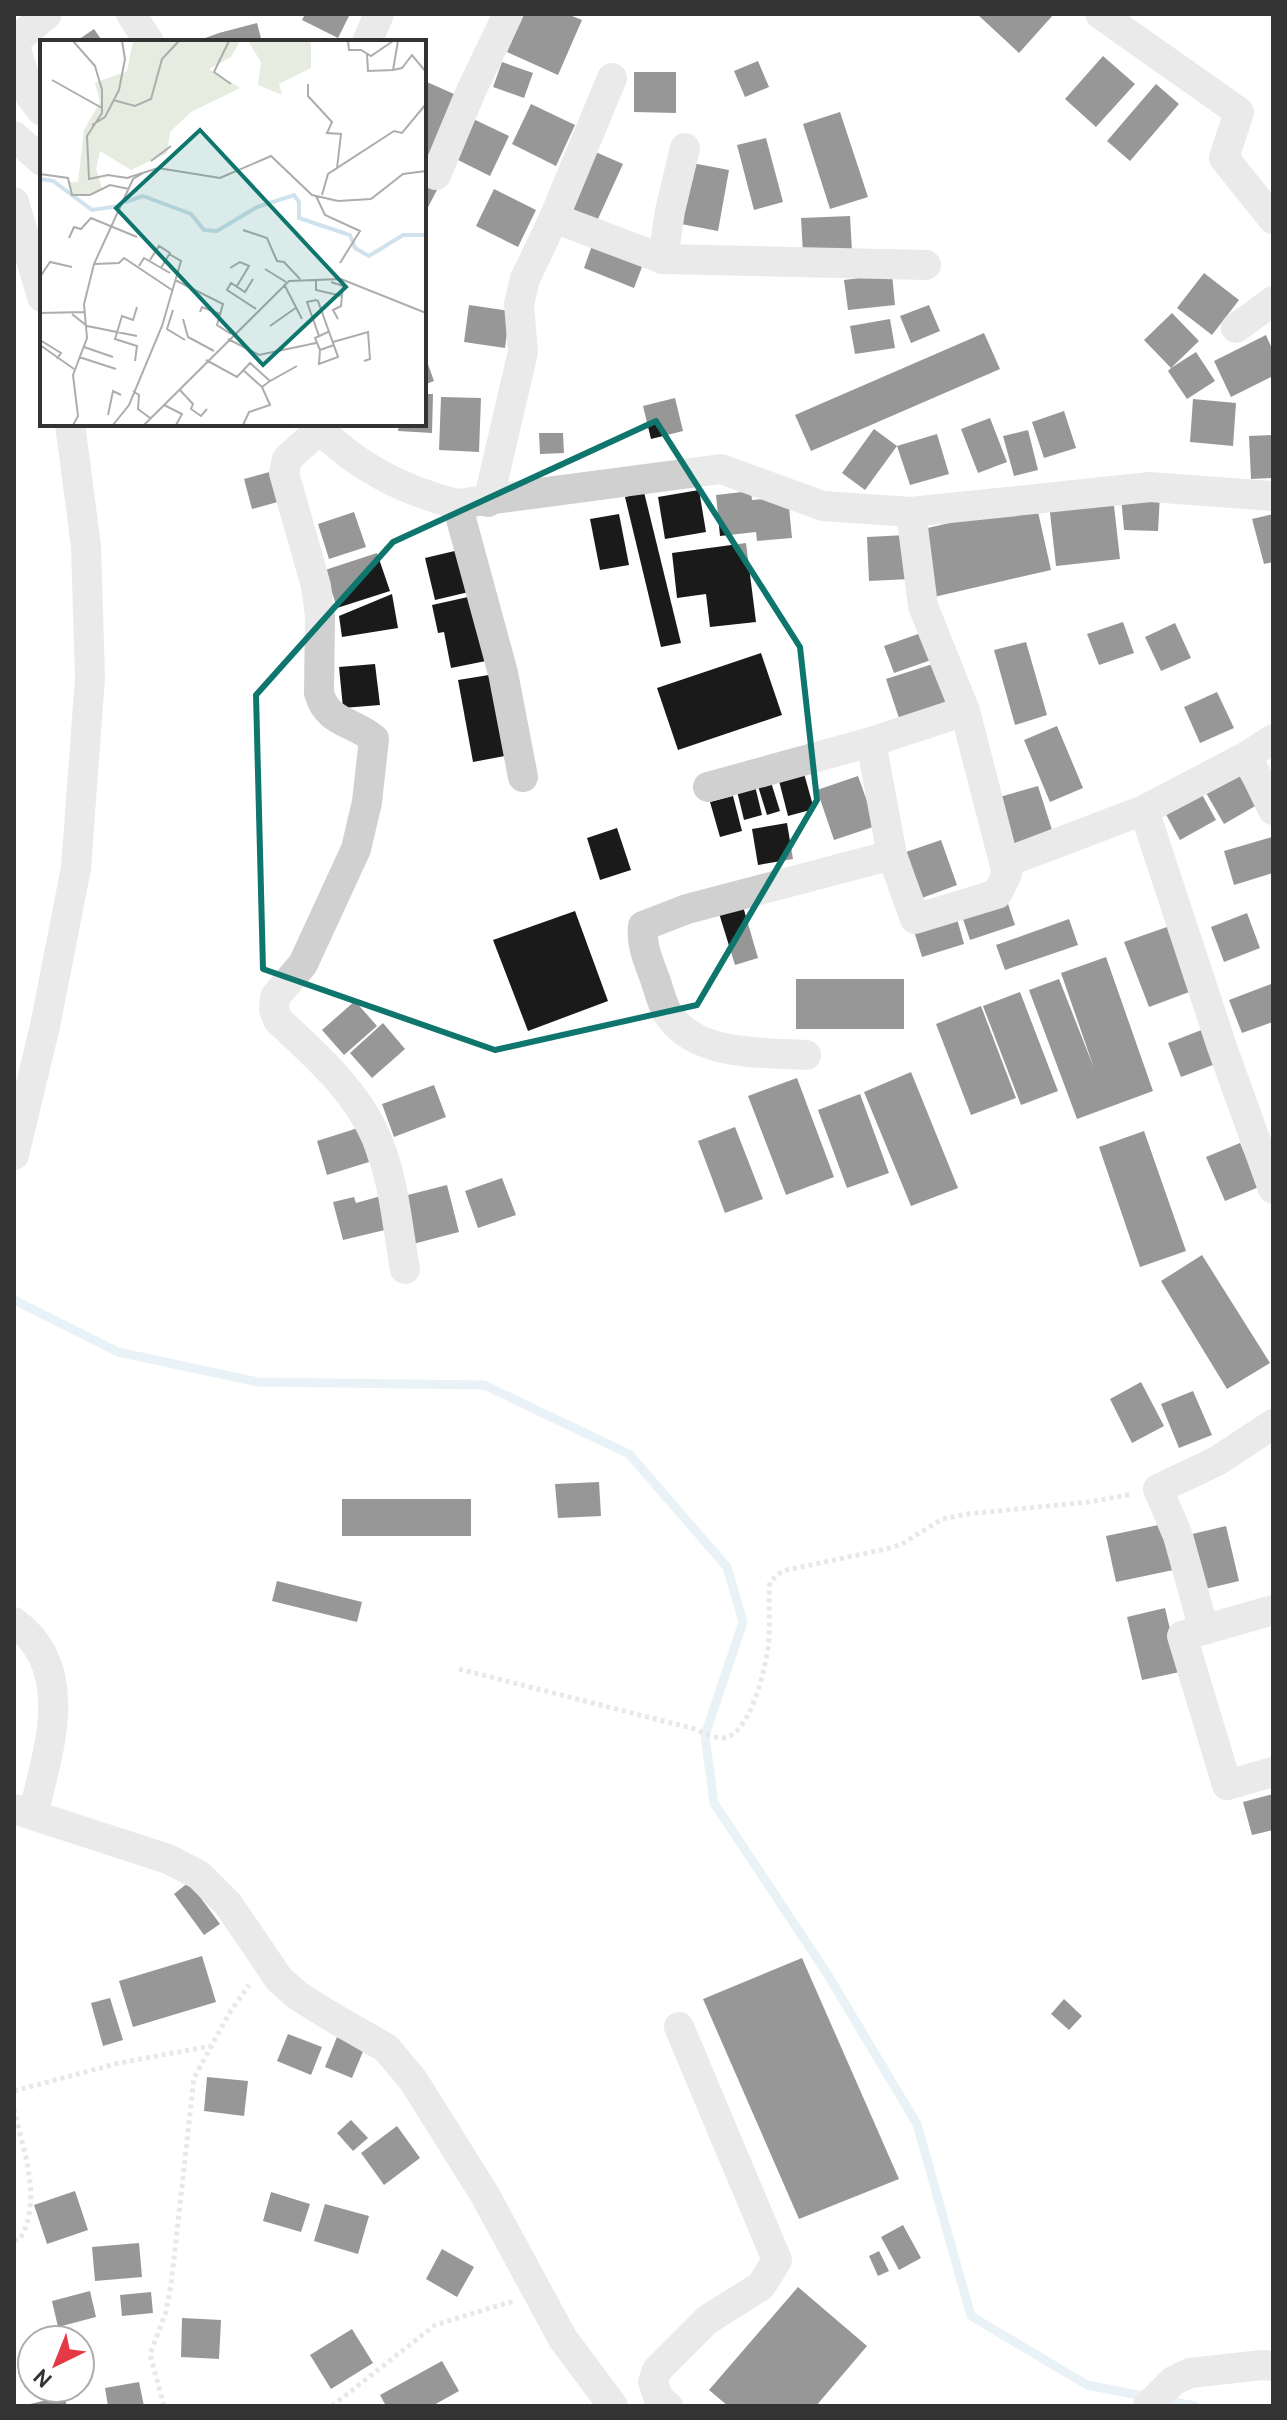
<svg xmlns="http://www.w3.org/2000/svg" width="1287" height="2420" viewBox="0 0 1287 2420" font-family="Cabin,sans-serif">
	<style>
		.lines { fill: none; stroke-linecap: round; stroke-linejoin: round }
		.stream { stroke: #cfe2ee; stroke-width: 9 }
		.building { fill: #1a1a1a }
		.path { stroke: #cdcdcd; stroke-width: 5; stroke-dasharray: 4 4; stroke-linecap: butt }
		.minor { stroke: #d0d0d0; stroke-width: 30 }
		.marked { fill: none; stroke: #0f766e; stroke-width: 6; stroke-linejoin: round }
		.inset-river { fill: none; stroke: #cfe2ee; stroke-width: 4 }
		.inset-road { fill: none; stroke: #adadad; stroke-width: 2 }
		.view { fill: #0f766e; fill-opacity: 0.15; stroke: #0f766e; stroke-width: 4 }
		.inset-edge { fill: none; stroke: #333; stroke-width: 4 }
	</style>
	<rect width="100%" height="100%" fill="#fff"/>
	<g class="lines">
		<g class="stream">
			<path d="M14,1300L118,1352L258,1382L484,1385L629,1454L727,1567L743,1622L705,1735L714,1803L826,1972L917,2124L971,2316L1087,2385L1148,2397"/>
			<path d="M1163,2400L1195,2406"/>
		</g>
	</g>
	<g class="building">
		<path d="M305,14H350L338,38L302,20Z"/>
		<path d="M524,14H567L582,20L558,75L507,52Z"/>
		<path d="M977,14H1054L1019,53Z"/>
		<path d="M257,23L262,42H194L219,33Z"/>
		<path d="M94,29L103,42H75Z"/>
		<path d="M1103,56L1135,84L1096,127L1065,99Z"/>
		<path d="M758,61L769,87L745,97L734,71Z"/>
		<path d="M502,62L533,73L524,98L493,87Z"/>
		<path d="M634,72H676V113L634,112Z"/>
		<path d="M427,82L463,98L432,164L424,160V87Z"/>
		<path d="M1156,84L1179,104L1130,161L1107,141Z"/>
		<path d="M531,104L575,125L556,166L512,144Z"/>
		<path d="M840,112L868,197L830,209L803,124Z"/>
		<path d="M467,116L509,136L490,176L448,155Z"/>
		<path d="M766,138L783,202L754,210L737,145Z"/>
		<path d="M591,150L623,164L597,221L566,206Z"/>
		<path d="M692,163L729,170L718,231L681,224Z"/>
		<path d="M424,178L439,186L424,215Z"/>
		<path d="M494,189L536,210L518,247L476,226Z"/>
		<path d="M850,216L852,251L803,254L801,218Z"/>
		<path d="M594,240L645,259L634,288L584,268Z"/>
		<path d="M1204,273L1239,300L1212,335L1177,308Z"/>
		<path d="M892,274L895,305L848,310L844,280Z"/>
		<path d="M469,305L510,311L505,348L464,342Z"/>
		<path d="M929,305L940,331L911,343L900,316Z"/>
		<path d="M1172,313L1199,341L1171,368L1196,352L1215,381L1187,399L1168,371L1171,368L1144,340Z"/>
		<path d="M890,319L895,348L855,354L850,326Z"/>
		<path d="M984,333L1000,369L811,451L795,415Z"/>
		<path d="M1266,335L1273,351V376L1231,397L1214,361Z"/>
		<path d="M424,353L434,381L424,385Z"/>
		<path d="M424,394H433L432,433L398,431L399,424H424Z"/>
		<path d="M441,397L481,398L479,452L439,450Z"/>
		<path d="M675,398L683,431L651,439L643,406Z"/>
		<path d="M1193,399L1236,403L1233,446L1190,442Z"/>
		<path d="M1064,411L1076,448L1044,458L1032,422Z"/>
		<path d="M990,418L1007,462L978,473L961,429Z"/>
		<path d="M874,429L897,446L865,490L842,473Z"/>
		<path d="M1028,430L1038,470L1014,476L1003,436Z"/>
		<path d="M539,433H563L564,453L540,454Z"/>
		<path d="M937,434L949,474L910,485L897,446Z"/>
		<path d="M1273,435V478L1251,479L1249,436Z"/>
		<path d="M273,471L285,500L252,509L244,479Z"/>
		<path d="M699,490L706,532L665,539L658,497Z"/>
		<path d="M751,491L752,500L788,497L792,538L757,541L756,532L720,536L716,495Z"/>
		<path d="M644,492L681,643L661,647L625,497Z"/>
		<path d="M1160,495L1158,531L1124,530L1121,497Z"/>
		<path d="M1113,497L1120,559L1056,566L1049,504Z"/>
		<path d="M1036,503L1051,570L934,597L919,530Z"/>
		<path d="M354,512L366,547L329,559L318,524Z"/>
		<path d="M619,514L629,565L600,570L590,519Z"/>
		<path d="M1273,514V562L1264,564L1252,519Z"/>
		<path d="M907,535L910,579L869,581L867,537Z"/>
		<path d="M746,543L756,622L710,627L706,594L677,598L672,553Z"/>
		<path d="M463,549L473,591L435,600L425,558Z"/>
		<path d="M377,553L390,591L337,608L325,570Z"/>
		<path d="M392,594L398,628L342,637L339,616Z"/>
		<path d="M468,597L491,660L451,668L444,632L438,633L432,605Z"/>
		<path d="M1123,622L1134,653L1099,665L1087,634Z"/>
		<path d="M1175,623L1191,658L1161,671L1145,637Z"/>
		<path d="M924,632L934,659L894,673L884,646Z"/>
		<path d="M1026,642L1047,715L1015,725L994,650Z"/>
		<path d="M761,653L782,715L678,750L657,688Z"/>
		<path d="M936,663L950,705L900,721L886,679Z"/>
		<path d="M375,664L380,705L343,708L339,667Z"/>
		<path d="M495,674L510,755L473,762L458,680Z"/>
		<path d="M1217,692L1234,728L1200,743L1184,707Z"/>
		<path d="M1057,726L1083,788L1050,802L1024,740Z"/>
		<path d="M1234,767L1257,805L1224,824L1202,786Z"/>
		<path d="M803,770L814,809L788,816L778,777Z"/>
		<path d="M858,776L876,826L834,840L817,790Z"/>
		<path d="M770,779L780,811L767,815L757,783Z"/>
		<path d="M755,786L762,815L744,820L737,791Z"/>
		<path d="M1038,786L1053,833L1011,846L996,798Z"/>
		<path d="M1199,789L1216,820L1180,840L1163,809Z"/>
		<path d="M733,796L742,831L720,837L710,802Z"/>
		<path d="M787,823L793,859L758,865L752,829Z"/>
		<path d="M617,828L631,870L600,880L587,838Z"/>
		<path d="M1272,837L1273,873L1234,885L1224,851Z"/>
		<path d="M941,840L957,885L922,898L906,852Z"/>
		<path d="M1006,898L1015,925L970,940L961,913Z"/>
		<path d="M742,903L758,958L735,965L718,910Z"/>
		<path d="M575,911L608,1001L528,1031L493,940Z"/>
		<path d="M1247,913L1260,948L1224,962L1211,927Z"/>
		<path d="M956,915L964,944L922,957L913,928Z"/>
		<path d="M1069,919L1078,945L1005,970L996,945Z"/>
		<path d="M1167,927L1192,991L1149,1007L1124,942Z"/>
		<path d="M1106,957L1153,1091L1077,1119L1029,990L1059,979L1094,1068L1061,973Z"/>
		<rect x="796" y="979" width="108" height="50"/>
		<path d="M1271,984L1273,991V1022L1242,1033L1229,1000Z"/>
		<path d="M1020,992L1058,1091L1021,1105L983,1006Z"/>
		<path d="M355,1001L377,1026L344,1055L322,1030Z"/>
		<path d="M981,1006L1016,1098L971,1115L936,1024Z"/>
		<path d="M383,1023L405,1049L372,1078L350,1053Z"/>
		<path d="M1204,1029L1218,1063L1181,1077L1168,1043Z"/>
		<path d="M911,1072L958,1188L911,1206L864,1092Z"/>
		<path d="M797,1078L834,1177L786,1195L748,1096Z"/>
		<path d="M434,1085L446,1117L394,1137L382,1104Z"/>
		<path d="M860,1094L889,1173L847,1188L818,1110Z"/>
		<path d="M735,1127L763,1199L725,1213L698,1141Z"/>
		<path d="M358,1128L369,1162L327,1175L317,1141Z"/>
		<path d="M1144,1131L1186,1251L1140,1267L1099,1147Z"/>
		<path d="M1240,1143L1259,1187L1225,1201L1206,1157Z"/>
		<path d="M502,1178L516,1215L478,1228L465,1191Z"/>
		<path d="M447,1185L459,1232L413,1244L400,1197Z"/>
		<path d="M381,1196L389,1229L343,1240L333,1202L354,1197L356,1203Z"/>
		<path d="M1202,1255L1270,1363L1227,1389L1161,1281Z"/>
		<path d="M1141,1382L1164,1426L1132,1443L1110,1399Z"/>
		<path d="M1193,1391L1212,1435L1179,1448L1161,1404Z"/>
		<path d="M599,1482L601,1516L558,1518L555,1484Z"/>
		<rect x="342" y="1499" width="129" height="37"/>
		<path d="M1168,1523L1178,1569L1116,1582L1106,1536Z"/>
		<path d="M1226,1526L1239,1581L1201,1590L1188,1535Z"/>
		<path d="M277,1581L362,1602L357,1622L272,1601Z"/>
		<path d="M1165,1608L1180,1672L1142,1680L1127,1617Z"/>
		<path d="M1273,1794V1830L1252,1835L1243,1802Z"/>
		<path d="M189,1882L220,1924L204,1935L174,1894Z"/>
		<path d="M202,1956L216,2002L133,2027L119,1981Z"/>
		<path d="M802,1958L899,2179L799,2219L703,1999Z"/>
		<path d="M110,1998L123,2040L103,2046L91,2003Z"/>
		<path d="M1064,1999L1082,2016L1069,2030L1051,2014Z"/>
		<path d="M288,2034L322,2047L311,2075L277,2061Z"/>
		<path d="M337,2037L364,2049L352,2078L325,2067Z"/>
		<path d="M207,2077L248,2081L244,2116L204,2111Z"/>
		<path d="M351,2120L368,2138L353,2151L337,2133Z"/>
		<path d="M397,2126L420,2158L384,2185L361,2153Z"/>
		<path d="M75,2191L88,2230L47,2244L34,2205Z"/>
		<path d="M271,2192L310,2204L301,2232L263,2221Z"/>
		<path d="M325,2204L369,2216L358,2254L314,2241Z"/>
		<path d="M903,2225L921,2258L899,2270L881,2237Z"/>
		<path d="M139,2243L142,2277L95,2281L92,2247Z"/>
		<path d="M442,2249L474,2267L457,2297L426,2279Z"/>
		<path d="M879,2251L889,2271L878,2276L869,2256Z"/>
		<path d="M798,2287L867,2346L816,2406H728L709,2390Z"/>
		<path d="M90,2291L96,2317L58,2327L52,2301Z"/>
		<path d="M151,2292L153,2313L122,2316L120,2295Z"/>
		<path d="M182,2318L221,2320L219,2359L181,2357Z"/>
		<path d="M352,2329L373,2363L331,2389L310,2355Z"/>
		<path d="M442,2361L459,2391L432,2406H386L380,2395Z"/>
		<path d="M139,2382L144,2406H108L105,2388Z"/>
		<path d="M64,2396L67,2406H26V2405Z"/>
	</g>
	<g class="lines">
		<g class="path">
			<path d="M459,1669L691,1728C700,1731 711,1737 721,1738C750,1740 768,1661 769,1638C770,1619 768,1601 770,1582L782,1571L886,1549L902,1544L942,1519L967,1514L1089,1502L1133,1494"/>
			<path d="M14,2091L119,2063L211,2046"/>
			<path d="M14,2109C23,2150 43,2199 20,2239L14,2241"/>
			<path d="M164,2406L150,2354L166,2312L171,2285L194,2078L230,2012L249,1985"/>
			<path d="M332,2406L435,2325L510,2302L512,2304"/>
		</g>
		<g class="minor">
			<path d="M131,14L149,42"/>
			<path d="M1100,14L1239,112L1224,158L1273,219"/>
			<path d="M14,42L47,14"/>
			<path d="M367,42L379,14"/>
			<path d="M14,43L31,97L42,111"/>
			<path d="M14,136L42,161"/>
			<path d="M424,169L436,175L471,91L508,14"/>
			<path d="M14,202L42,297"/>
			<path d="M554,218L663,259L926,265"/>
			<path d="M663,259L670,211L685,148"/>
			<path d="M1236,328L1273,301"/>
			<path d="M315,424C353,465 404,491 457,504L721,469L823,506L911,512L1150,487L1273,496"/>
			<path d="M320,429L287,459L284,473L316,586L320,616L319,693C327,723 353,721 374,739L367,802L356,849L303,964L275,997L274,1010L278,1020C314,1054 356,1090 376,1137C394,1178 397,1225 405,1269"/>
			<path d="M488,502L523,352L519,304L525,279L554,218L612,78"/>
			<path d="M457,504L503,673L523,777"/>
			<path d="M1273,739L1247,756L1144,810L1222,1047L1273,1189"/>
			<path d="M871,742L965,711"/>
			<path d="M1247,756L1273,810"/>
			<path d="M708,787L871,742L892,855L915,919L997,894L1007,874L965,711L923,606L911,512"/>
			<path d="M1004,863L1144,810"/>
			<path d="M806,1055C761,1052 697,1057 668,1014C662,1004 659,990 655,979C648,960 641,945 643,926L687,909L892,855"/>
			<path d="M14,1155L45,1026L76,868L90,678L86,546L70,424"/>
			<path d="M1273,1610L1182,1636L1227,1785L1273,1772"/>
			<path d="M14,1622C78,1669 48,1751 33,1815"/>
			<path d="M1204,1630L1178,1536L1158,1489L1217,1461L1273,1424"/>
			<path d="M14,1809L168,1859L199,1875L228,1904L279,1979L298,1996L332,2017L386,2048L413,2080L485,2195L563,2339L613,2406"/>
			<path d="M668,2406L659,2399L653,2382L657,2370L707,2320L761,2286L777,2260L679,2027"/>
			<path d="M1148,2406L1173,2381L1190,2373L1262,2365L1273,2366"/>
		</g>
	</g>
	<path d="M0 0H1287V2420H0ZM656,421L800,647L817,800L697,1005L495,1050L263,969L256,695L393,542Z" fill="#fff" fill-opacity=".55" fill-rule="evenodd"/>
	<path class="marked" d="M656,421L800,647L817,800L697,1005L495,1050L263,969L256,695L393,542Z"/>
	<g transform="translate(40 40)">
		<rect width="386" height="386" fill="#fff"/>
		<path d="M93,1H200L191,17L169,29L200,48L151,72L130,92L127,113L91,130L60,111L56,129L62,148L50,155L32,154L28,142H38L44,90L60,62L55,43L87,31ZM208,1H271V28L239,44L242,55L218,45L221,22Z" fill="#e6ecdf"/>
		<path class="inset-river" d="M0,139L13,141L52,170L79,166M85,162L103,156L151,174L164,190L177,191L217,167L254,155L259,162V178L310,195L315,208L329,216L363,195H386"/>
		<path class="inset-road" d="M33,1L55,26L62,50V73L47,96L49,139L68,135L87,138L118,128L180,138L231,116L272,155L298,161L331,159L363,134L386,131M189,1L174,32L191,44M265,1H293M308,1L309,10H321L331,16L353,1M358,1L353,30L362,28L372,15L386,32M327,14L328,31L353,30M12,40L62,68M268,44V56L292,82L287,93L301,94L297,128M73,60L95,66L111,59L122,19L139,1M52,85L65,77L79,50L85,19L82,1M111,121L131,106M0,134L28,138L32,155H50L70,145L89,149M282,155L288,134L354,91L362,93L386,64M276,156L285,175L320,191L300,223M203,190L227,198L237,221L244,222L260,239M29,198L34,187L41,189L51,178L97,197M110,220L119,206L130,213L121,228M55,224L79,223L84,218L132,250M99,226L104,218L130,233M190,228L200,222L209,226L197,246M225,229L246,242M0,237L10,222L32,227M213,239L205,252L191,243L187,250L216,269M135,240L183,264L177,285L191,294M276,240V250L302,256M291,242L303,246L301,266L293,270L298,279M244,244L262,279M133,270L127,289L145,300M160,272L162,267L180,274M0,273L44,272M32,274L47,286L97,296M143,279L148,297L174,311M230,286L257,267M279,296L267,262L276,260L278,261L298,317L279,324L280,310L294,305M188,299L219,315L276,303M0,300L21,313L17,319M293,302L328,292L330,319L324,321M0,305L34,329M44,307L73,317M280,310L275,298L288,292M39,317L76,329M166,320L197,337L210,323L230,341L257,326M95,321L97,306L75,299L82,276L93,280L97,267M203,330L222,347L230,341M139,349L153,364L151,369L161,376L167,369M93,351L99,355L98,369L110,378M124,365L142,374L136,385M68,375L73,351L81,355M33,385L38,376L33,335L47,298L44,264L54,224L93,139L105,132M73,385L89,365L122,286L141,221L129,214M104,385L249,241L301,239L386,273M203,385L209,372L230,365L222,347"/>
		<path class="view" d="M160,90L306,247L223,325L76,168Z"/>
		<rect width="386" height="386" class="inset-edge"/>
	</g>
	<rect width="1287" height="2420" fill="none" stroke="#333333" stroke-width="32"/>
	<g transform="translate(56 2364) rotate(223)"><circle r="38" fill="#ffffff" stroke="#adadad" stroke-width="2"/>
	<path d="M0-6L14 30L0 20L-14 30Z" fill="#e63946"/>
	<text y="-12" font-size="22" font-weight="bold" text-anchor="middle" fill="#333333">N</text>
	</g>
</svg>
